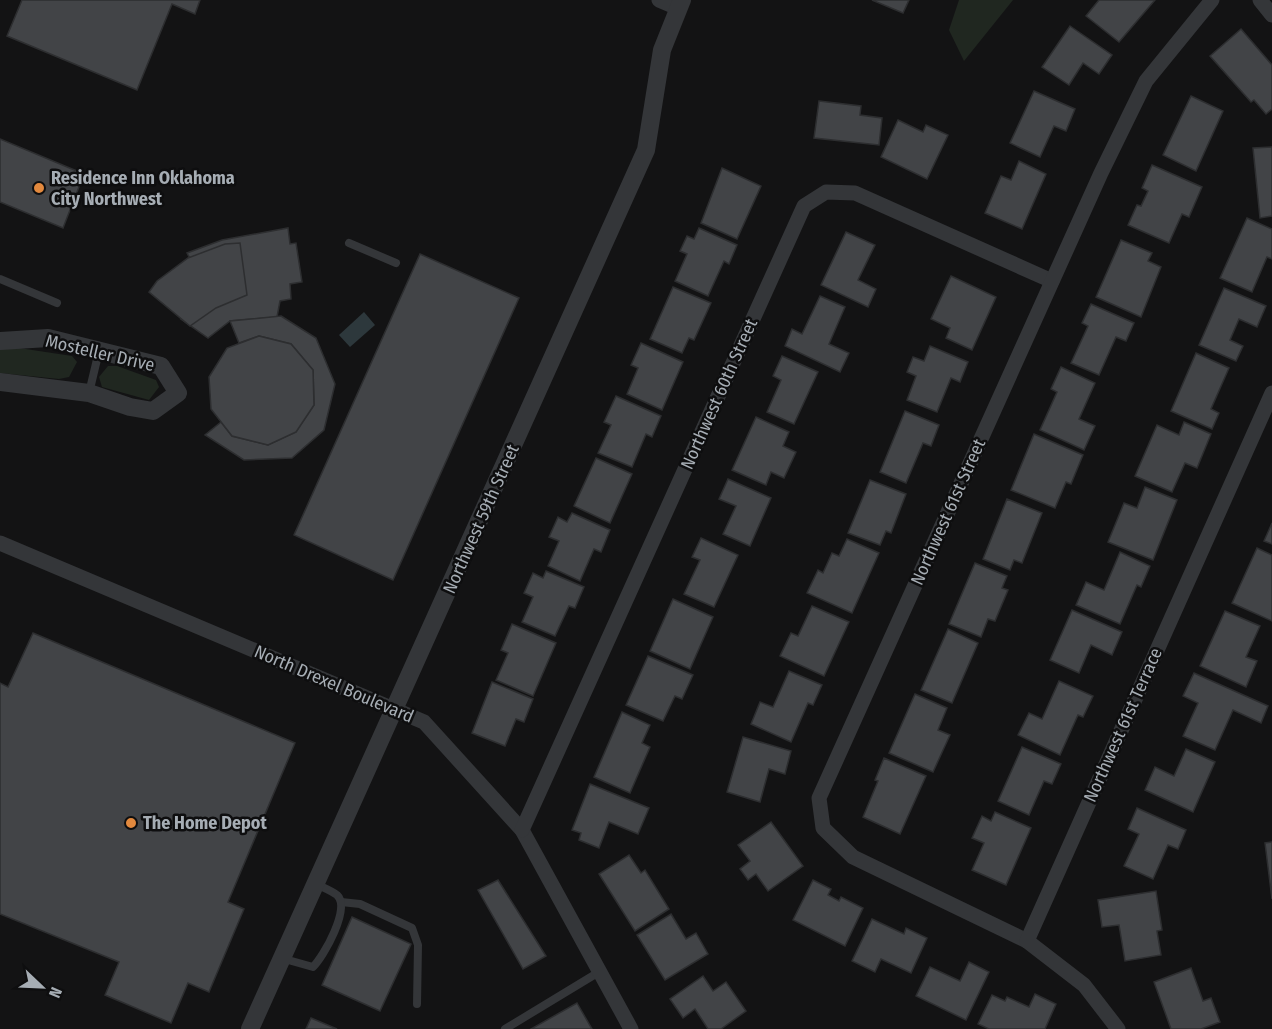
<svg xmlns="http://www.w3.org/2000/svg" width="1272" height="1029" viewBox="0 0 1272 1029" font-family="'Fira Sans Condensed',sans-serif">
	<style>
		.green { fill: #202720 }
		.water { fill: #2d383c }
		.building { fill: #424447; stroke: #2d2e30; stroke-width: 1.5 }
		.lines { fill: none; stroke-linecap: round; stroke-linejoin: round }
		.service { stroke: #343639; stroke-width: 8 }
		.minor { stroke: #343639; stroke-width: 15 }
		.tertiary { stroke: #343639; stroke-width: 18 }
		.poi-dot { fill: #e2893e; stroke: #0e0e0f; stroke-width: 2 }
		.labels { text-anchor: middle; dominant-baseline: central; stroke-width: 5; stroke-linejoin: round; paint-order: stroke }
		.poi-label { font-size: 18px; font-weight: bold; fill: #a6adb4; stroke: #0e0e0f; text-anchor: start }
		.street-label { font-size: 18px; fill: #a6adb4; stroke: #0e0e0f }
	</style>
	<rect width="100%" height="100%" fill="#131314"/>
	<g class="green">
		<path d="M959,0H1013L964,61L949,30Z"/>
		<path d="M6,346L72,356L77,362L69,377L59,379L0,373V348Z"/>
		<path d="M108,366H117L156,380L159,387L149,400L102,387L99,377Z"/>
	</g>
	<path class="water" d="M364,312L375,325L350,347L339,335Z"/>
	<g class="building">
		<path d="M22,0H200L195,14L172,4L137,90L7,36Z"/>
		<path d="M872,0H909L903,13Z"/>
		<path d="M1099,0H1155L1119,42L1086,16Z"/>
		<path d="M1070,26L1112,55L1099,74L1083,63L1069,85L1042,67Z"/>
		<path d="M1241,29L1272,65V109L1266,114L1254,100L1251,102L1210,56Z"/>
		<path d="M1034,91L1075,109L1066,131L1054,126L1040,157L1010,143Z"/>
		<path d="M1191,96L1223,111L1196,171L1163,155Z"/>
		<path d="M819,101L861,106L860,115L882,118L879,145L814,138Z"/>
		<path d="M898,120L923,132L926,125L948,135L927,179L881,157Z"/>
		<path d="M0,139L84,174L63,228L0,202Z"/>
		<path d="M1272,147V216L1260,218L1253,148Z"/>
		<path d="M1019,161L1046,174L1022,229L985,213L1001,176L1011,180Z"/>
		<path d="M1152,165L1202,187L1189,217L1182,214L1169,243L1128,225L1137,205L1141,206L1148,191L1142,188Z"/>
		<path d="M722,168L761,186L737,239L701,223Z"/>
		<path d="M1247,218L1272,229V259L1267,257L1252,292L1220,278Z"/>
		<path d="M288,228L290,244L296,243L302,282L290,284L291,299L280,301L277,317L230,321L208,338L181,319L214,303L187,253L222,240Z"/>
		<path d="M699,228L737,245L729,264L724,261L708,296L675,281L687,254L680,251L687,236L694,239Z"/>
		<path d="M846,232L875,245L858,280L876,289L868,307L821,285Z"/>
		<path d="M1121,240L1152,253L1148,261L1161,267L1141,317L1096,297Z"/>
		<path d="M240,243L247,295L216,308L190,326L149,292L157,281L188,258L225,244Z"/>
		<path d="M420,254L519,298L393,580L294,535Z"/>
		<path d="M951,276L996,297L972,350L946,338L950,328L931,319Z"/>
		<path d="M673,287L711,303L694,340L689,338L682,353L650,339Z"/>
		<path d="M1224,288L1266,306L1257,327L1239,319L1230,340L1243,346L1236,361L1199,345Z"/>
		<path d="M820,296L845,307L829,344L849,353L840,372L785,346L792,329L802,334Z"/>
		<path d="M1091,304L1134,323L1126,341L1116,337L1099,375L1071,363L1088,326L1082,323Z"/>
		<path d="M281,316L316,338L335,384L324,430L292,458L244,460L205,435L221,422L232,436L268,445L296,432L314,405L313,370L291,344L259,336L239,343L230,321Z"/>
		<path d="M259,336L291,344L313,370L314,405L296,432L268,445L232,436L211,409L209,377L227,348Z"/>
		<path d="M641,343L683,362L662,410L627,394L638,368L631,365Z"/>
		<path d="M930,346L968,362L960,382L951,378L937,412L907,400L916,376L907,372L913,357L924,361Z"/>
		<path d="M1196,353L1229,368L1211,409L1219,413L1212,429L1171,411Z"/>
		<path d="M782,356L818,372L794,424L767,412L781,380L773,376Z"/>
		<path d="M1061,367L1095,383L1079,419L1095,426L1084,450L1040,430L1057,392L1051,389Z"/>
		<path d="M616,396L661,416L652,437L646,434L632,467L598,453L611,425L604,422Z"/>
		<path d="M905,411L939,425L931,446L923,443L906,483L880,472Z"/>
		<path d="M756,417L789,432L783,446L796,452L784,478L771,472L766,485L732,470Z"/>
		<path d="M1184,422L1211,434L1197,468L1185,463L1172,492L1135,476L1157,425L1179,435Z"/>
		<path d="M1034,434L1083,455L1071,484L1066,482L1055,508L1011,490Z"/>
		<path d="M596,458L632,474L610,523L574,506Z"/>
		<path d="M728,479L771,498L750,546L723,534L736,506L719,499Z"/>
		<path d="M870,480L906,494L891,533L886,531L880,545L848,533Z"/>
		<path d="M1145,487L1177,500L1153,560L1108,542L1124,503L1137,508Z"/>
		<path d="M1007,499L1042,513L1022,563L1014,560L1010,570L983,559Z"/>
		<path d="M572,513L610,530L601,552L594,549L580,581L548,566L559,541L549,537L558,517L567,522Z"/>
		<path d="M1272,523V544L1264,541Z"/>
		<path d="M701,538L738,555L714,607L684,594L700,560L692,557Z"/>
		<path d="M847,539L879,553L852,613L807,593L818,570L823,573L832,553L839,556Z"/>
		<path d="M1257,548L1272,555V621L1232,603Z"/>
		<path d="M1120,552L1150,566L1141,587L1137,585L1120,624L1076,605L1086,582L1104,590Z"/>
		<path d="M975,563L1007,576L1002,588L1008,590L995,621L988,619L981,637L949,624Z"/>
		<path d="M546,571L584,587L575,608L569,606L555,636L522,622L533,597L524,593L533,573L543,578Z"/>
		<path d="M673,599L713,617L690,669L650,651Z"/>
		<path d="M812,606L849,622L824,676L780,656L791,633L798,636Z"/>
		<path d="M1072,610L1122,632L1112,655L1091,645L1079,673L1050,660Z"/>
		<path d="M1225,611L1260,626L1246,657L1257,661L1246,687L1200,666Z"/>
		<path d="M512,624L556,643L533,696L496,680L508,653L501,650Z"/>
		<path d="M948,629L978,643L952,703L921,690Z"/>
		<path d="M33,633L295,743L228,902L244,909L209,992L188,983L171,1023L105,995L119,962L0,914V683L8,687Z"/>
		<path d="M648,656L693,675L682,699L675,696L663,721L626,705Z"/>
		<path d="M789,671L822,685L813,705L808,703L791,742L751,724L760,702L773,707Z"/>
		<path d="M1194,673L1268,706L1261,723L1233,710L1215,750L1183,736L1198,703L1183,696Z"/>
		<path d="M1059,681L1093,696L1083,717L1078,715L1060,755L1018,735L1029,713L1042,719Z"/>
		<path d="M492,682L533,699L524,722L516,719L505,746L472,733Z"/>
		<path d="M915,694L947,708L938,730L950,735L933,772L889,753Z"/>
		<path d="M622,712L650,725L642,743L650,747L630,793L594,777Z"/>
		<path d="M743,737L791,751L785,774L769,769L760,802L727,792Z"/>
		<path d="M1022,747L1061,764L1052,784L1044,781L1029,815L998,801Z"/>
		<path d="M1186,749L1215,762L1193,812L1145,790L1155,767L1174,776Z"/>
		<path d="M884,758L926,776L900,834L863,817L878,781L875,780Z"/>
		<path d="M590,784L649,808L638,834L609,822L599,848L579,840L581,833L572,830Z"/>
		<path d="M1137,808L1186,830L1178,849L1168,845L1153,879L1124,866L1139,834L1128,829Z"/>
		<path d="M995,812L1031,828L1006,885L972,870L984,843L972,838L982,816L991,821Z"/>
		<path d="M771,822L803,866L768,891L756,874L748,880L740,869L750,861L738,845Z"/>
		<path d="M1272,842V899L1265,843Z"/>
		<path d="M629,855L641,873L645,870L669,909L635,931L599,874Z"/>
		<path d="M498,880L546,956L523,969L478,890Z"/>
		<path d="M813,880L831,889L828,895L839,901L841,897L863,908L845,946L793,920Z"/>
		<path d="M1156,891L1162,930L1157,931L1161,955L1125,961L1119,925L1102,927L1098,900Z"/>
		<path d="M671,914L686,939L696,933L708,954L665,980L637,935Z"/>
		<path d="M352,917L411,944L380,1011L322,985Z"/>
		<path d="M872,919L904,934L906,928L927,938L911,973L881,959L875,972L852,961Z"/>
		<path d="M969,962L989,972L966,1020L916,996L930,967L960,981Z"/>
		<path d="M1191,968L1203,1001L1211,998L1220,1022L1201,1029H1171L1154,982Z"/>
		<path d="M703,976L713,991L726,982L746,1011L721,1029H708L695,1009L683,1018L670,999Z"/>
		<path d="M1035,994L1056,1004L1045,1029H989L978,1024L992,995L1005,1001L1007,997L1029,1007Z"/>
		<path d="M577,1003L592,1029H531Z"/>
		<path d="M311,1018L337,1029H306Z"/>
	</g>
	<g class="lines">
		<g class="service">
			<path d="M349,243L396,263"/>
			<path d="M0,279L57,303"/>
			<path d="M89,393L99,351"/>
			<path d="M341,902L360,904L412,928L418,945L417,1004"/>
			<path d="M281,958L313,967C324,956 351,908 337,895C332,891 322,887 316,884"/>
			<path d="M505,1029L599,972"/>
		</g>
		<g class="minor">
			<path d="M659,0L678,8"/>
			<path d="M1260,0L1272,15"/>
			<path d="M0,543L424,722L522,830L631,1029"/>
			<path d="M522,830L804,206L826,192L855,193L1052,281"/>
			<path d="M1027,941L853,857L823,828L819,798L1101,173L1146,81L1212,0"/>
			<path d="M1118,1029L1084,985L1027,941L1272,393"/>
		</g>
		<g class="tertiary">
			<path d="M0,341L48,338L161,366L178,393L153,411L130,407L89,393L0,382"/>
			<path d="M250,1029L646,150L662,50L682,0"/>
		</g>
	</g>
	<g class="poi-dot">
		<circle cx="39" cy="188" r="6"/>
		<circle cx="131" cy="823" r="6"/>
	</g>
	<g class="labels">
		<g class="poi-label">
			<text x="51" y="178">Residence Inn Oklahoma<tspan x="51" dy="21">City Northwest</tspan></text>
			<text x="143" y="823">The Home Depot</text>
		</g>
		<g class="street-label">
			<text transform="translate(100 353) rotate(13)">Mosteller Drive</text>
			<text transform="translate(719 394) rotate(-66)">Northwest 60th Street</text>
			<text transform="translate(948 512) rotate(-66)">Northwest 61st Street</text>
			<text transform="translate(481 519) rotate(-66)">Northwest 59th Street</text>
			<text transform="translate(334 684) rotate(23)">North Drexel Boulevard</text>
			<text transform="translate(1123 725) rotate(-66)">Northwest 61st Terrace</text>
		</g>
	</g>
	<g transform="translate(42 987) rotate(113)" stroke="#0e0e0f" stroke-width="4.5" paint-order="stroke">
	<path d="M0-4.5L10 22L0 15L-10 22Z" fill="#a6adb4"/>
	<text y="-9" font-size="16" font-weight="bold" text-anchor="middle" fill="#a6adb4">N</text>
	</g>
</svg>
